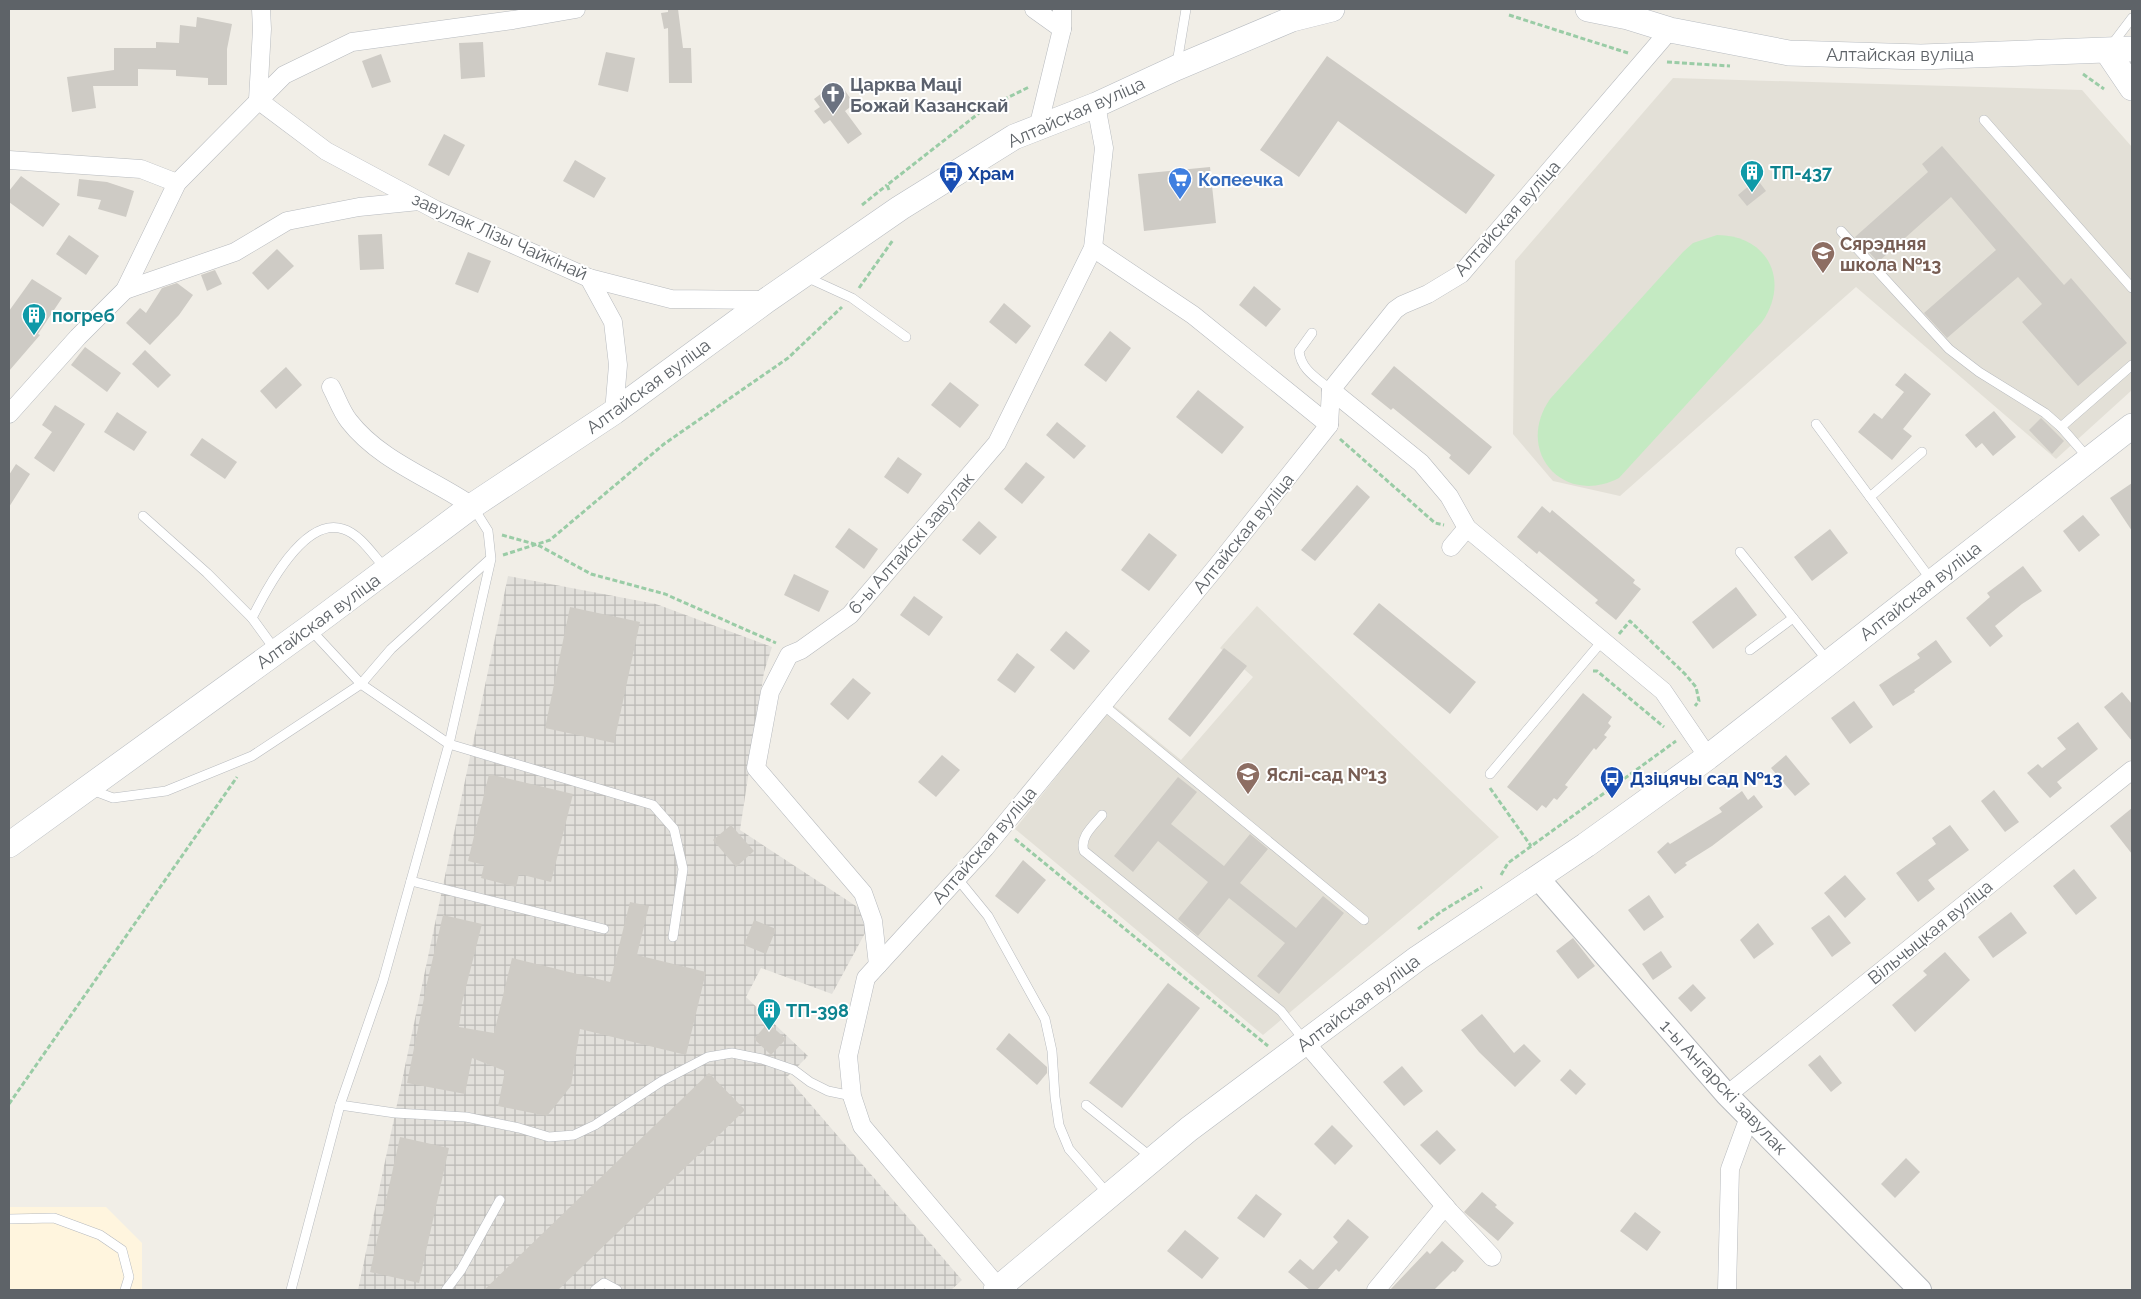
<svg xmlns="http://www.w3.org/2000/svg" width="2141" height="1299" viewBox="0 0 2141 1299" font-family="Raleway,sans-serif">
	<style>
		.commercial { fill: #fff5de }
		.industrial { fill: url(#industrial-grid) }
		.education { fill: #e3e0d7 }
		.pitch { fill: #c4eac2 }
		.building { fill: #cecbc5 }
		.lines { fill: none; stroke-linecap: round; stroke-linejoin: round }
		.service-casing { stroke: #b7babe; stroke-width: 10 }
		.minor-casing { stroke: #b7babe; stroke-width: 19 }
		.tertiary-casing { stroke: #b7babe; stroke-width: 24 }
		.secondary-casing { stroke: #b8bcc1; stroke-width: 26 }
		.path { stroke: #9acca6; stroke-width: 3; stroke-dasharray: 5 2.5; stroke-linecap: butt }
		.service { stroke: #fff; stroke-width: 9 }
		.minor { stroke: #fff; stroke-width: 18 }
		.tertiary { stroke: #fff; stroke-width: 22 }
		.secondary { stroke: #fff; stroke-width: 25 }
		.labels { text-anchor: middle; dominant-baseline: central; stroke-width: 4; stroke-linejoin: round; paint-order: stroke }
		.street-label { font-size: 18px; fill: #5e6368; stroke: #fff }
		.worship-label { font-size: 18px; font-weight: bold; fill: #5b616d; stroke: #fff; text-anchor: start }
		.culture-label { font-size: 18px; font-weight: bold; fill: #0d838f; stroke: #fff; text-anchor: start }
		.transit-label { font-size: 18px; font-weight: bold; fill: #164399; stroke: #fff; text-anchor: start }
		.shop-label { font-size: 18px; font-weight: bold; fill: #366cbe; stroke: #fff; text-anchor: start }
		.education-label { font-size: 18px; font-weight: bold; fill: #785e54; stroke: #fff; text-anchor: start }
	</style>
	<defs>
		<pattern id="industrial-grid" width="8" height="8" patternUnits="userSpaceOnUse" patternTransform="scale(1.25)"><rect width="8" height="8" fill="#e2e0db"/><path d="M0 4h8M4 0v8" fill="none" stroke="#bab9b5"/></pattern>
	</defs>
	<rect width="100%" height="100%" fill="#f1eee7"/>
	<path class="commercial" d="M9,1207H106L142,1243V1290H9Z"/>
	<path class="industrial" d="M508,576L656,604L772,647L764,672L740,830L862,910L870,924L832,994L761,968L746,997L808,1056L787,1077L962,1280L951,1290H358Z"/>
	<g class="education">
		<path d="M1673,78L2082,90L2132,147V390L2056,459L1856,287L1620,496L1553,481L1513,434L1515,261Z"/>
		<path d="M1257,606L1499,837L1263,1035L1015,829L1113,705L1181,760L1253,677L1220,648Z"/>
	</g>
	<path class="pitch" d="M1717,235C1767,235 1791,280 1762,322L1619,478C1563,507 1514,451 1550,399L1683,252L1693,243Z"/>
	<g class="building">
		<path d="M668,9H678L683,48H691L692,83H669L668,28L664,29L661,13L668,12Z"/>
		<path d="M197,17L232,24L227,49V85H208V78L176,76V70L138,69V86H93L96,108L72,112L67,77L114,70V48H156V42L179,43L180,25L196,27Z"/>
		<path d="M483,42L485,77L461,79L459,43Z"/>
		<path d="M606,52L635,58L628,92L598,85Z"/>
		<path d="M381,54L391,82L372,88L362,61Z"/>
		<path d="M1327,56L1495,175L1466,214L1338,121L1299,177L1260,150Z"/>
		<path d="M830,87L836,95L844,89L854,104L845,111L862,134L848,144L830,120L824,124L814,111L820,107L814,99Z"/>
		<path d="M444,134L465,145L449,176L428,165Z"/>
		<path d="M1942,146L2064,285L2071,278L2127,343L2078,386L2022,322L2042,304L2018,277L1947,338L1924,313L1996,250L1951,197L1878,262L1855,237L1928,172L1922,164Z"/>
		<path d="M575,160L606,178L594,198L563,181Z"/>
		<path d="M1210,167L1216,223L1144,231L1138,174Z"/>
		<path d="M21,176L60,204L43,227L9,202V191Z"/>
		<path d="M79,179L107,182L134,191L126,217L98,209L101,200L77,196Z"/>
		<path d="M1757,179L1766,191L1747,206L1738,195Z"/>
		<path d="M382,234L384,269L360,270L358,235Z"/>
		<path d="M69,235L99,256L86,275L56,254Z"/>
		<path d="M277,249L294,266L268,290L252,273Z"/>
		<path d="M468,252L491,261L478,293L455,284Z"/>
		<path d="M215,270L222,284L207,291L201,275Z"/>
		<path d="M32,279L62,298L38,334L40,335L9,371V311Z"/>
		<path d="M177,283L193,295L179,315L150,345L126,323L140,308L146,313L162,288Z"/>
		<path d="M1254,286L1281,309L1266,327L1239,305Z"/>
		<path d="M1004,303L1031,326L1016,344L989,322Z"/>
		<path d="M1110,331L1131,348L1106,382L1084,365Z"/>
		<path d="M85,347L121,373L107,392L71,365Z"/>
		<path d="M145,350L171,375L158,388L132,364Z"/>
		<path d="M1394,366L1492,447L1469,475L1449,458L1451,455L1393,408L1391,410L1371,394Z"/>
		<path d="M286,367L302,385L276,409L260,391Z"/>
		<path d="M1905,373L1931,394L1903,429L1912,436L1892,460L1858,432L1874,413L1882,419L1904,392L1895,385Z"/>
		<path d="M950,382L979,405L960,428L931,405Z"/>
		<path d="M1198,390L1244,427L1222,454L1176,417Z"/>
		<path d="M55,405L85,424L54,472L34,458L52,432L42,425Z"/>
		<path d="M1994,411L2016,437L1993,456L1982,443L1976,448L1965,435Z"/>
		<path d="M117,412L147,432L134,451L104,432Z"/>
		<path d="M2041,418L2064,441L2052,454L2029,430Z"/>
		<path d="M1057,422L1086,446L1074,459L1046,435Z"/>
		<path d="M202,438L237,462L225,479L190,455Z"/>
		<path d="M898,457L922,474L908,494L884,477Z"/>
		<path d="M1026,462L1045,477L1022,504L1004,489Z"/>
		<path d="M16,464L30,474L9,507V475Z"/>
		<path d="M2132,483V531L2110,498Z"/>
		<path d="M1357,485L1370,497L1315,561L1301,550Z"/>
		<path d="M1542,506L1550,513L1552,510L1635,580L1633,583L1641,589L1616,620L1595,603L1598,600L1539,551L1537,554L1517,537Z"/>
		<path d="M2083,515L2100,535L2079,552L2063,531Z"/>
		<path d="M979,521L997,537L980,555L962,540Z"/>
		<path d="M849,528L878,549L864,569L835,547Z"/>
		<path d="M1830,529L1848,553L1812,581L1794,557Z"/>
		<path d="M1149,533L1177,555L1149,591L1121,570Z"/>
		<path d="M2023,566L2042,591L2022,604L1995,626L2003,636L1990,647L1966,618L1990,597L1987,593Z"/>
		<path d="M794,574L829,591L819,612L784,595Z"/>
		<path d="M1736,587L1757,615L1713,649L1692,622Z"/>
		<path d="M914,596L943,617L929,636L900,615Z"/>
		<path d="M1379,603L1476,682L1450,714L1353,634Z"/>
		<path d="M570,607L640,622L614,743L545,728Z"/>
		<path d="M1066,631L1090,651L1074,670L1050,650Z"/>
		<path d="M1936,640L1952,662L1914,690L1915,692L1893,706L1879,685L1920,658L1917,654Z"/>
		<path d="M1224,648L1247,666L1190,737L1168,719Z"/>
		<path d="M1017,653L1035,667L1015,693L997,680Z"/>
		<path d="M853,678L871,693L848,720L830,704Z"/>
		<path d="M2122,692L2132,704V741L2104,707Z"/>
		<path d="M1583,693L1612,717L1608,723L1611,726L1604,735L1607,737L1596,750L1594,748L1565,785L1568,787L1557,800L1554,798L1546,808L1542,805L1537,811L1507,787Z"/>
		<path d="M1854,701L1873,727L1850,744L1831,718Z"/>
		<path d="M2078,722L2098,749L2057,782L2062,788L2050,798L2027,773L2038,764L2042,768L2066,749L2057,738Z"/>
		<path d="M942,755L960,770L936,797L918,782Z"/>
		<path d="M1786,755L1810,784L1795,796L1771,768Z"/>
		<path d="M489,774L573,794L551,882L519,874L516,887L481,878L484,865L468,861Z"/>
		<path d="M1178,777L1197,792L1171,824L1224,866L1250,834L1268,849L1240,883L1296,928L1323,896L1344,913L1279,994L1257,976L1285,943L1229,898L1198,936L1178,919L1208,882L1158,841L1133,872L1114,856Z"/>
		<path d="M1994,790L2019,822L2005,832L1981,801Z"/>
		<path d="M1742,791L1748,800L1754,795L1763,807L1712,846L1685,863L1687,865L1675,874L1657,852L1668,842L1670,844L1722,812L1719,808Z"/>
		<path d="M2132,808V854L2110,826Z"/>
		<path d="M731,825L754,851L736,867L713,840Z"/>
		<path d="M1950,825L1969,850L1928,880L1935,889L1918,902L1896,873L1936,844L1932,838Z"/>
		<path d="M1023,860L1046,880L1018,914L995,896Z"/>
		<path d="M2074,869L2097,898L2076,915L2053,886Z"/>
		<path d="M1845,875L1866,899L1845,918L1824,893Z"/>
		<path d="M1649,895L1664,917L1644,931L1628,910Z"/>
		<path d="M630,902L649,906L637,955L706,972L686,1055L580,1029L571,1086L547,1116L498,1106L505,1071L472,1058L465,1094L407,1083L427,983L443,915L482,924L462,1003L459,1027L494,1033L512,958L610,982Z"/>
		<path d="M2011,912L2027,933L1993,958L1978,937Z"/>
		<path d="M1829,915L1851,943L1832,957L1811,928Z"/>
		<path d="M754,920L776,929L766,954L744,945Z"/>
		<path d="M1758,923L1774,944L1754,959L1740,940Z"/>
		<path d="M1573,938L1595,966L1578,979L1556,951Z"/>
		<path d="M1661,951L1672,967L1653,980L1642,964Z"/>
		<path d="M1945,952L1970,980L1915,1032L1892,1005L1927,975L1923,971Z"/>
		<path d="M1168,983L1200,1008L1122,1108L1089,1083Z"/>
		<path d="M1693,984L1706,998L1691,1012L1678,998Z"/>
		<path d="M1482,1014L1514,1053L1524,1044L1541,1061L1515,1087L1479,1052L1461,1030Z"/>
		<path d="M768,1023L786,1039L771,1055L754,1039Z"/>
		<path d="M1009,1033L1047,1067V1073L1037,1085L996,1049Z"/>
		<path d="M1820,1055L1842,1083L1831,1092L1808,1065Z"/>
		<path d="M1402,1066L1423,1091L1404,1106L1383,1082Z"/>
		<path d="M1570,1069L1586,1084L1576,1095L1560,1080Z"/>
		<path d="M709,1073L745,1110L558,1290H484Z"/>
		<path d="M1332,1125L1353,1146L1335,1165L1314,1144Z"/>
		<path d="M1437,1130L1456,1150L1440,1165L1420,1145Z"/>
		<path d="M400,1137L449,1148L419,1283L370,1272Z"/>
		<path d="M1906,1158L1920,1172L1895,1198L1881,1184Z"/>
		<path d="M1482,1192L1497,1205L1495,1207L1514,1223L1498,1241L1464,1212Z"/>
		<path d="M1256,1194L1282,1214L1264,1238L1237,1218Z"/>
		<path d="M1635,1212L1661,1232L1647,1251L1620,1231Z"/>
		<path d="M1348,1219L1369,1237L1339,1272L1336,1269L1317,1290H1310L1288,1272L1300,1259L1313,1270L1338,1242L1333,1237Z"/>
		<path d="M1185,1230L1219,1258L1202,1279L1167,1251Z"/>
		<path d="M1442,1241L1464,1261L1455,1272L1453,1271L1434,1290H1390L1427,1251L1430,1254Z"/>
	</g>
	<g class="lines">
		<g class="service-casing">
			<g id="service">
				<path d="M2110,47L2132,18"/>
				<path d="M1177,63L1186,9"/>
				<path d="M1984,120L2132,288"/>
				<path d="M1841,231L1949,349L1979,372L2045,413L2061,427L2132,365"/>
				<path d="M806,277L852,298L906,337"/>
				<path d="M1312,333L1299,351C1301,370 1317,378 1331,390"/>
				<path d="M1816,424L1932,581"/>
				<path d="M2061,427L2089,459"/>
				<path d="M1870,497L1922,452"/>
				<path d="M143,516L207,573L252,618"/>
				<path d="M1740,552L1827,660"/>
				<path d="M310,629L361,684L449,744L653,805L674,829L683,869L673,937"/>
				<path d="M1750,650L1793,618"/>
				<path d="M276,651L252,618C266,590 304,516 343,529C360,534 373,555 385,568"/>
				<path d="M1102,704L1364,920"/>
				<path d="M1490,774L1603,640"/>
				<path d="M92,790L113,798L166,791L252,756L361,684L391,649L490,559"/>
				<path d="M1102,815C1094,825 1079,837 1084,851L1281,1011L1304,1040"/>
				<path d="M957,878L988,916L1045,1019L1052,1051L1055,1097L1059,1125L1069,1149L1108,1194"/>
				<path d="M411,881L604,929"/>
				<path d="M340,1105L395,1113L466,1117L519,1128L549,1137L574,1135L595,1125L662,1081L708,1057L732,1053L762,1059L794,1070L810,1082L828,1091L852,1096"/>
				<path d="M1086,1105L1151,1157"/>
				<path d="M9,1219L54,1218L100,1235L122,1250L129,1277L125,1290"/>
				<path d="M291,1290L340,1105L383,981L449,744L491,559L488,531L473,507"/>
				<path d="M446,1290L461,1270L500,1200"/>
				<path d="M595,1290L604,1283L617,1290"/>
			</g>
		</g>
		<g class="minor-casing">
			<g id="minor">
				<path d="M1034,9L1062,29"/>
				<path d="M258,100L326,151L436,210L589,278L671,299L767,300"/>
				<path d="M258,100L262,29L261,9"/>
				<path d="M1038,128L1062,29V9"/>
				<path d="M9,160L141,169L177,183"/>
				<path d="M1093,248L1193,315L1329,425"/>
				<path d="M589,278L613,322L618,365L614,412"/>
				<path d="M125,290L235,252L287,221L359,207L419,201"/>
				<path d="M331,387C337,398 341,411 349,421C380,461 431,478 472,506"/>
				<path d="M1331,390L1421,463L1449,496L1467,528L1663,691L1708,757"/>
				<path d="M9,414L78,337L125,290L177,183L284,75L352,42L513,20L576,9"/>
				<path d="M1451,547L1467,528"/>
				<path d="M878,965L873,921L863,893L756,768L770,692L789,655L801,650L850,615L997,443L1093,248L1104,148L1096,105"/>
				<path d="M1305,1042L1450,1212L1492,1257"/>
				<path d="M1727,1095L2132,770"/>
				<path d="M999,1288L862,1126L852,1096L848,1056L866,978L985,848L1217,566L1329,425L1331,390L1395,310L1402,305L1428,294L1461,274L1670,30"/>
				<path d="M1376,1290L1445,1206"/>
				<path d="M1727,1290L1730,1169L1749,1117"/>
			</g>
		</g>
		<g class="tertiary-casing">
			<path id="tertiary" d="M1537,877L1727,1095L1920,1290"/>
		</g>
		<g class="secondary-casing">
			<g id="secondary">
				<path d="M1588,9L1628,17L1670,30L1789,53L1921,57L2132,49"/>
				<path d="M2107,51L2132,88"/>
				<path d="M9,845L309,628L472,506L614,412L767,300L900,208L1014,137L1096,105L1176,68L1292,19L1332,9"/>
				<path d="M996,1290L1189,1129L1418,958L1586,845L1708,757L2132,426"/>
			</g>
		</g>
		<g class="path">
			<path d="M1509,15L1628,53"/>
			<path d="M1667,62L1730,66"/>
			<path d="M2083,74L2104,89"/>
			<path d="M889,190L887,185L983,110L1029,87"/>
			<path d="M862,205L887,185"/>
			<path d="M859,288L893,240"/>
			<path d="M1340,439L1435,523L1444,525"/>
			<path d="M502,535L538,545L591,574L665,594L776,643"/>
			<path d="M503,555L550,540L664,444L788,358L842,307"/>
			<path d="M1619,634L1630,621L1685,674L1696,687L1699,701L1695,706"/>
			<path d="M1593,671H1597L1664,727"/>
			<path d="M1490,788L1531,846"/>
			<path d="M1015,839L1268,1046"/>
			<path d="M1501,875L1508,863L1676,741"/>
			<path d="M1418,929L1442,911L1482,887"/>
			<path d="M9,1104L237,777"/>
		</g>
		<use href="#service" class="service"/>
		<use href="#minor" class="minor"/>
		<use href="#tertiary" class="tertiary"/>
		<use href="#secondary" class="secondary"/>
	</g>
	<defs>
		<g id="church-pin" transform="scale(1.25)"><path d="M0 17L-7.5 6A9.5 9.5 0 1 1 7.5 6Z" fill="#6b7280" stroke="#fff"/><path d="M-1.2-6h2.4v3.5h3.3v2.4h-3.3V6h-2.4V-.1h-3.3v-2.4h3.3Z" fill="#fff"/></g>
		<g id="building-pin" transform="scale(1.25)"><path d="M0 17L-7.5 6A9.5 9.5 0 1 1 7.5 6Z" fill="#0f9aa8" stroke="#fff"/><path d="M-4-6H4V6H1V3H-1V6H-4ZM-2.5-4.3h1.7v1.8h-1.7ZM.8-4.3h1.7v1.8H.8ZM-2.5-1h1.7V.8h-1.7ZM.8-1h1.7V.8H.8Z" fill="#fff"/></g>
		<g id="bus-pin" transform="scale(1.25)"><path d="M0 17L-7.5 6A9.5 9.5 0 1 1 7.5 6Z" fill="#1a4fb4" stroke="#fff"/><path d="M-5-6H5V4H4V6H2V4H-2V6H-4V4H-5ZM-3.5-4V0h7V-4ZM-3.5 1.2v1.5H-2V1.2ZM2 1.2v1.5H3.5V1.2Z" fill="#fff"/></g>
		<g id="supermarket-pin" transform="scale(1.25)"><path d="M0 17L-7.5 6A9.5 9.5 0 1 1 7.5 6Z" fill="#3f7fe0" stroke="#fff"/><path d="M-6-5.5h2.5l.6 2H6L4.5 2H-2.5L-4.4-4H-6ZM-1.5 3.2a1.3 1.3 0 1 0 .1 0ZM3 3.2a1.3 1.3 0 1 0 .1 0Z" fill="#fff"/></g>
		<g id="school-pin" transform="scale(1.25)"><path d="M0 17L-7.5 6A9.5 9.5 0 1 1 7.5 6Z" fill="#8d6e63" stroke="#fff"/><path d="M0-5L7-2L0 1L-7-2ZM-4 1L0 2.5L4 1V4Q0 6-4 4Z" fill="#fff"/></g>
	</defs>
	<g fill-rule="evenodd">
		<use href="#church-pin" x="833" y="94"/>
		<use href="#building-pin" x="1752" y="172"/>
		<use href="#bus-pin" x="951" y="173"/>
		<use href="#supermarket-pin" x="1180" y="179"/>
		<use href="#school-pin" x="1823" y="253"/>
		<use href="#building-pin" x="34" y="315"/>
		<use href="#school-pin" x="1248" y="774"/>
		<use href="#bus-pin" x="1612" y="778"/>
		<use href="#building-pin" x="769" y="1010"/>
	</g>
	<g class="labels">
		<g class="street-label">
			<text x="1900" y="54">Алтайская вуліца</text>
			<text transform="translate(1076 112) rotate(-24)">Алтайская вуліца</text>
			<text transform="translate(1507 218) rotate(-48)">Алтайская вуліца</text>
			<text transform="translate(500 236) rotate(24)">завулак Лізы Чайкінай</text>
			<text transform="translate(648 386) rotate(-36)">Алтайская вуліца</text>
			<text transform="translate(1243 533) rotate(-51)">Алтайская вуліца</text>
			<text transform="translate(911 543) rotate(-49)">6-ы Алтайскі завулак</text>
			<text transform="translate(1920 591) rotate(-38)">Алтайская вуліца</text>
			<text transform="translate(318 621) rotate(-36)">Алтайская вуліца</text>
			<text transform="translate(984 845) rotate(-49)">Алтайская вуліца</text>
			<text transform="translate(1930 932) rotate(-39)">Вільчыцкая вуліца</text>
			<text transform="translate(1358 1003) rotate(-37)">Алтайская вуліца</text>
			<text transform="translate(1724 1087) rotate(47)">1-ы Ангарскі завулак</text>
		</g>
		<g class="worship-label">
			<text x="850" y="84">Царква Маці<tspan x="850" dy="21">Божай Казанскай</tspan></text>
		</g>
		<g class="culture-label">
			<text x="1770" y="172">ТП-437</text>
			<text x="52" y="315">погреб</text>
			<text x="786" y="1010">ТП-398</text>
		</g>
		<g class="transit-label">
			<text x="968" y="173">Храм</text>
			<text x="1630" y="778">Дзіцячы сад №13</text>
		</g>
		<g class="shop-label">
			<text x="1198" y="179">Копеечка</text>
		</g>
		<g class="education-label">
			<text x="1840" y="243">Сярэдняя<tspan x="1840" dy="21">школа №13</tspan></text>
			<text x="1266" y="774">Яслі-сад №13</text>
		</g>
	</g>
	<rect width="2141" height="1299" fill="none" stroke="#5e6368" stroke-width="20"/>
</svg>
